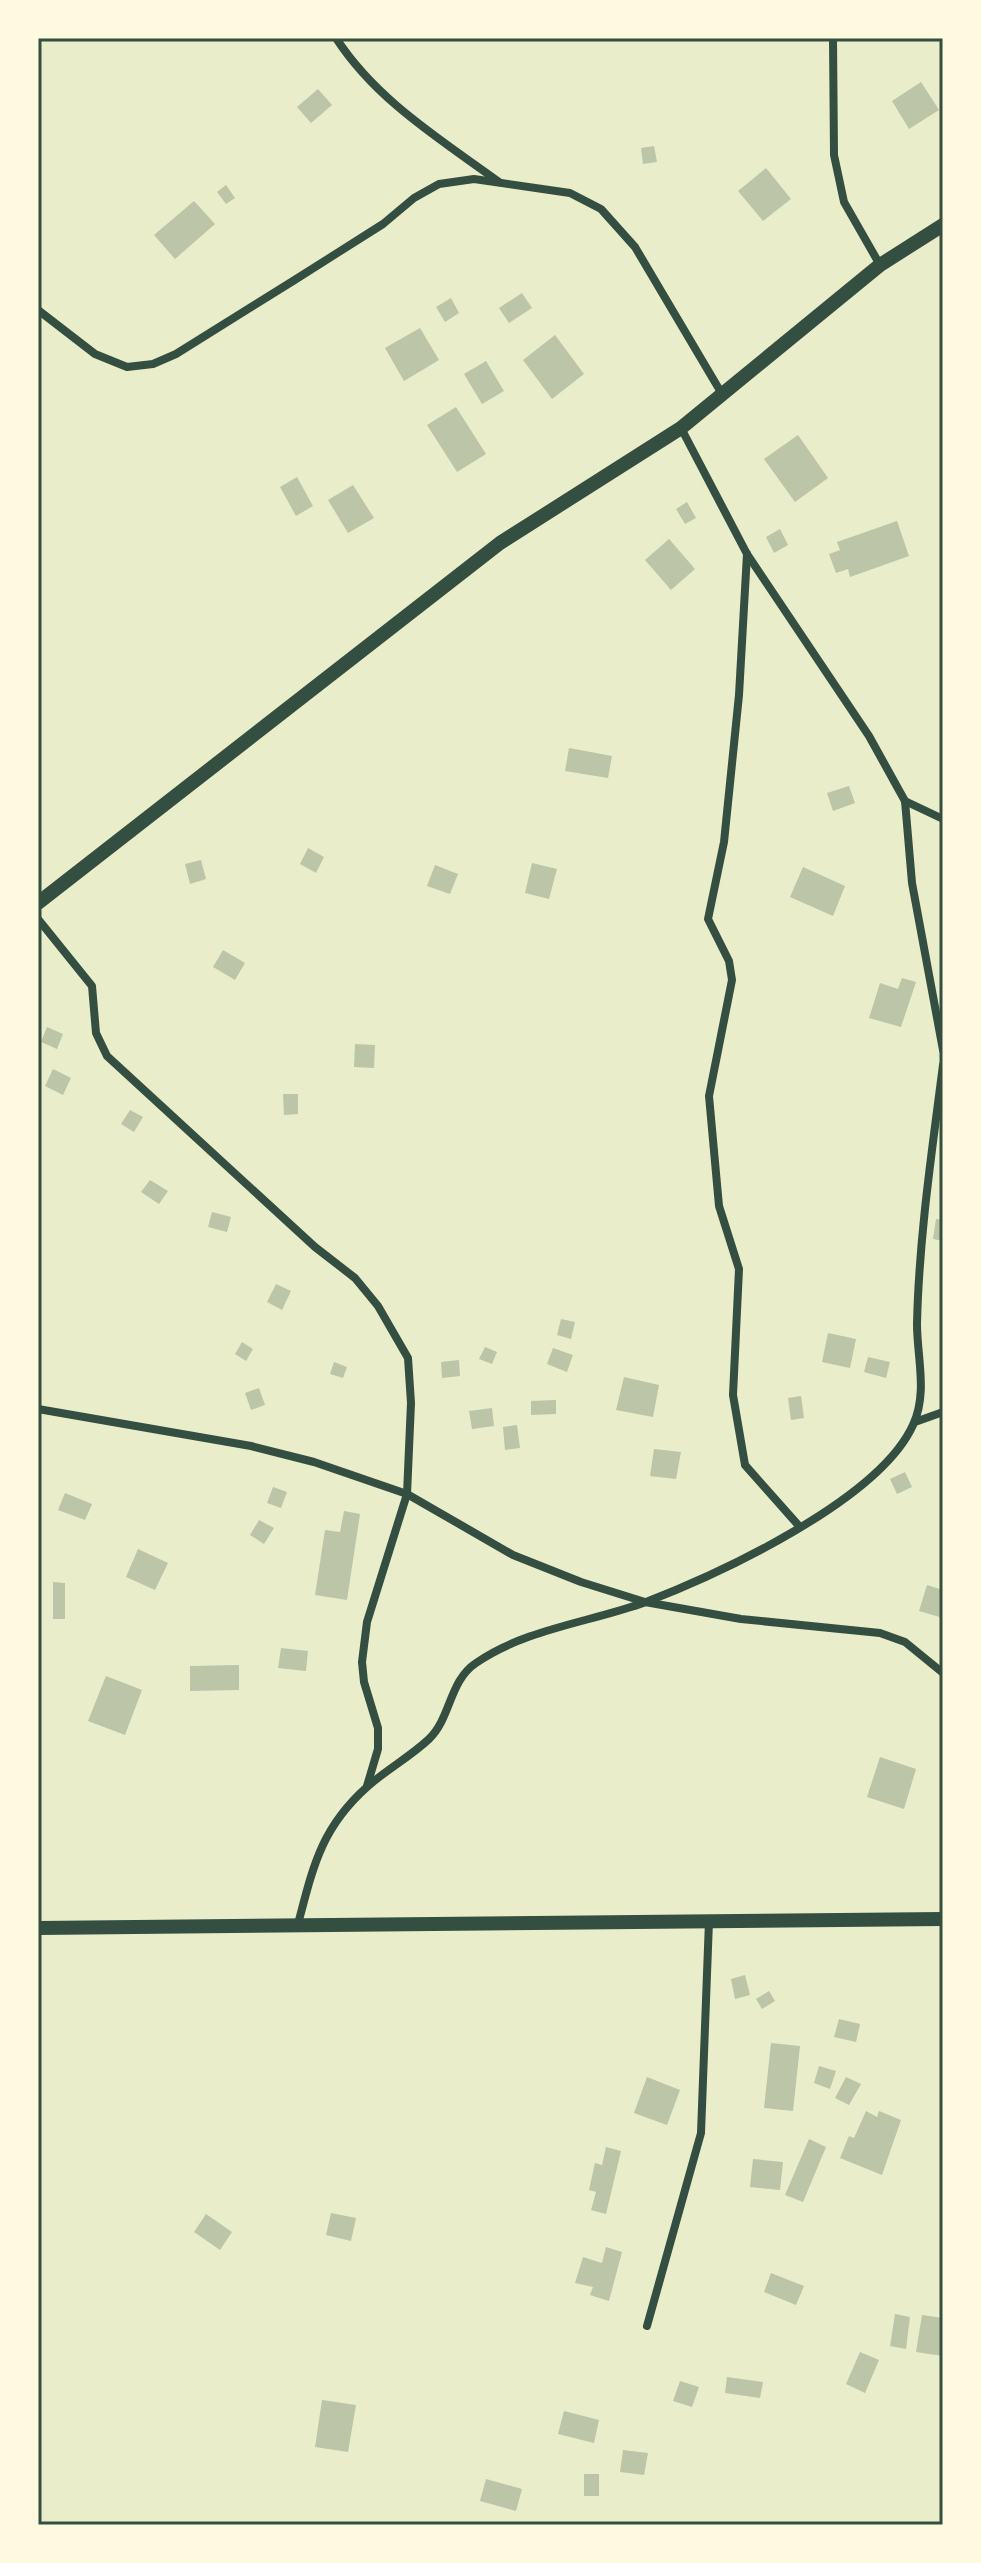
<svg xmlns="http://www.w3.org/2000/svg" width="981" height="2563" viewBox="0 0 981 2563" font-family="'PT Sans',sans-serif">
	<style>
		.building { fill: #bcc5a7 }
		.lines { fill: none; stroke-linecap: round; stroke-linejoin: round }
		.minor { stroke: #344e41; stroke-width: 8 }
		.tertiary { stroke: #344e41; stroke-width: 14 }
		.neatline { fill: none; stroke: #344e41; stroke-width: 3 }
	</style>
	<rect width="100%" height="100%" fill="#e9edc9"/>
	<g class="building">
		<path d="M921,82L939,110L909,129L892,101Z"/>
		<path d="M318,89L332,105L311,123L297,107Z"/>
		<path d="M654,146L657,162L643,164L641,148Z"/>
		<path d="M766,168L791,199L763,221L738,191Z"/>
		<path d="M226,185L235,198L226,204L217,192Z"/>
		<path d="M194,201L215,224L175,259L154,235Z"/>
		<path d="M522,293L532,308L509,323L499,308Z"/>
		<path d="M451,298L459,313L445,322L436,307Z"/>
		<path d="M420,328L439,360L404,381L385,348Z"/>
		<path d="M555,335L584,374L552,399L523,360Z"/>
		<path d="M486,361L504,391L482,404L464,374Z"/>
		<path d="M456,407L486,454L457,472L427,425Z"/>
		<path d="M798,435L828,478L795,502L764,459Z"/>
		<path d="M297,477L313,506L296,516L280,487Z"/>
		<path d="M353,485L374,518L348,533L328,500Z"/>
		<path d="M687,502L696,518L685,524L676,509Z"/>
		<path d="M897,521L909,556L850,577L848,569L836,573L829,554L840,550L837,542Z"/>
		<path d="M780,529L788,545L774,553L766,537Z"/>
		<path d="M669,539L695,569L671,590L645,560Z"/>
		<path d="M569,748L612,756L608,778L565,771Z"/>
		<path d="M849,786L855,803L833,811L827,793Z"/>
		<path d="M308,848L324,857L316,873L300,864Z"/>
		<path d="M201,860L206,879L190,884L185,864Z"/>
		<path d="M532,863L557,869L549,899L525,893Z"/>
		<path d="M435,865L458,874L450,894L427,886Z"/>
		<path d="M803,867L845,886L833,916L790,897Z"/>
		<path d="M223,950L245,963L235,980L213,967Z"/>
		<path d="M902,978L916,982L901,1027L869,1018L880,983L898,989Z"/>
		<path d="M47,1027L63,1034L57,1049L41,1042Z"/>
		<path d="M355,1044L375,1045L374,1068L354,1067Z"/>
		<path d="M53,1069L71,1078L63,1095L45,1086Z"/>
		<path d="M283,1094H298V1114L284,1115Z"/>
		<path d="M130,1110L143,1117L134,1132L121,1124Z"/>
		<path d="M150,1180L168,1191L159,1204L141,1192Z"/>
		<path d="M212,1212L231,1217L227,1232L208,1227Z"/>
		<path d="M936,1219L943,1220V1241L933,1239Z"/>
		<path d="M276,1284L291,1291L282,1310L267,1302Z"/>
		<path d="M561,1319L575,1322L571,1339L557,1335Z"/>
		<path d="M828,1333L856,1339L850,1368L822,1362Z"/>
		<path d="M242,1342L253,1349L246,1361L235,1354Z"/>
		<path d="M485,1347L497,1352L492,1364L479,1359Z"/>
		<path d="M553,1348L573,1355L567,1372L547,1364Z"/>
		<path d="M868,1357L890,1362L886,1378L864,1372Z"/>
		<path d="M459,1360L460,1376L442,1378L441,1362Z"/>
		<path d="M334,1362L347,1367L343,1378L330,1374Z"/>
		<path d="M624,1377L659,1385L653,1417L616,1410Z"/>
		<path d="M259,1388L265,1405L251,1410L245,1393Z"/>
		<path d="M801,1396L804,1418L791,1420L788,1398Z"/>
		<path d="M556,1400V1414L531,1415V1401Z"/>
		<path d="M492,1408L494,1426L472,1429L469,1411Z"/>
		<path d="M517,1425L520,1448L505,1450L503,1427Z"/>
		<path d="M654,1449L681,1452L676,1479L650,1476Z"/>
		<path d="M905,1472L912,1487L897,1494L890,1479Z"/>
		<path d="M273,1487L287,1492L281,1508L267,1503Z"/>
		<path d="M65,1493L92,1504L85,1520L58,1510Z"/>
		<path d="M344,1511L360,1514L347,1600L315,1595L325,1530L340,1532Z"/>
		<path d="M259,1520L274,1528L264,1544L250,1535Z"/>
		<path d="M138,1549L168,1563L155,1590L126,1577Z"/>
		<path d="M53,1582L65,1583V1619H53Z"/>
		<path d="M927,1585L943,1590V1618L919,1611Z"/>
		<path d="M281,1648L308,1651L306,1671L278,1668Z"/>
		<path d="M239,1665V1690L190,1691V1666Z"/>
		<path d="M106,1676L142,1690L125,1735L88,1721Z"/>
		<path d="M880,1757L916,1769L904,1809L867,1797Z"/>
		<path d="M745,1975L750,1995L735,1999L731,1979Z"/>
		<path d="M769,1991L775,2001L762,2009L756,1999Z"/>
		<path d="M839,2019L860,2024L856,2042L834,2037Z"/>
		<path d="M771,2043L800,2046L793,2111L764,2108Z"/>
		<path d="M819,2066L836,2071L830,2089L814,2083Z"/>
		<path d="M647,2077L680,2090L667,2125L634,2113Z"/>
		<path d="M846,2077L861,2084L849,2105L835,2098Z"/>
		<path d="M866,2111L877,2117L879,2111L901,2120L882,2175L840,2158L849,2136L854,2138Z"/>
		<path d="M809,2139L826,2147L803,2202L785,2195Z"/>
		<path d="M606,2147L621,2151L606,2214L591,2210L596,2192L589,2190L595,2163L602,2165Z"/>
		<path d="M753,2159L783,2162L780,2190L750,2187Z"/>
		<path d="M331,2213L356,2218L351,2241L326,2235Z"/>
		<path d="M206,2214L232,2232L220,2250L194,2232Z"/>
		<path d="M606,2247L622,2252L609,2301L590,2295L593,2287L575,2283L583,2257L602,2263Z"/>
		<path d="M771,2273L804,2286L796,2305L764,2292Z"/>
		<path d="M895,2314L910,2317L906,2349L890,2346Z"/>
		<path d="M922,2315L943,2318V2356L916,2352Z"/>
		<path d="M860,2352L879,2360L865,2393L846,2384Z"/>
		<path d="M727,2377L763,2382L760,2398L725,2393Z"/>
		<path d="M680,2381L699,2387L692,2407L673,2401Z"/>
		<path d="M322,2400L356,2405L348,2452L315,2447Z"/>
		<path d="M564,2411L599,2420L594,2443L558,2434Z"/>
		<path d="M623,2450L648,2453L644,2475L620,2472Z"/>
		<rect x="584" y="2474" width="15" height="22"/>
		<path d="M486,2479L522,2489L516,2511L480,2501Z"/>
	</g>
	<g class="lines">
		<g class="minor">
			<path d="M336,38C376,100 440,139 499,182"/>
			<path d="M833,38L834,155L844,202L880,265"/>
			<path d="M38,310L95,354L127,367L153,364L176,354L293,281L383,224L414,198L439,184L474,179L570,193L601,209L635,247L722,394"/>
			<path d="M681,428L747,554L869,736L905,801L912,883L943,1050"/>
			<path d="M747,554L739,695L724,842L708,919L729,961L732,980L709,1096L719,1206L739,1269L733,1395L745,1465L799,1526"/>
			<path d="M905,801L943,819"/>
			<path d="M38,919L92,986L96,1033L107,1056L315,1247L355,1278L378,1306L408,1358L411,1403L407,1494L367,1622L362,1662L364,1682L378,1728V1749L367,1786"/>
			<path d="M38,1409L251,1446L314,1462L407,1494L513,1555L581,1582L645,1602L741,1619L880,1633L905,1642L943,1673"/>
			<path d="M915,1422L943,1412"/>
			<path d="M298,1924C313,1867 321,1828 367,1787C387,1769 410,1757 429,1739C451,1718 449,1681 476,1663C525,1629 591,1622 646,1602C721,1573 879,1500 913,1425C928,1393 917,1357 917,1324C919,1237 932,1151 943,1065"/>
			<path d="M647,2326L701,2133L709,1921"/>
		</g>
		<g class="tertiary">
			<path d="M38,903L500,543L681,428L880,265L943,225"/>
			<path d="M38,1928L943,1919"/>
		</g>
	</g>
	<rect width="981" height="2563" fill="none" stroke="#fefae0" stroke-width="80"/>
	<rect x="40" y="40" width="901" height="2483" class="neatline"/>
</svg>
